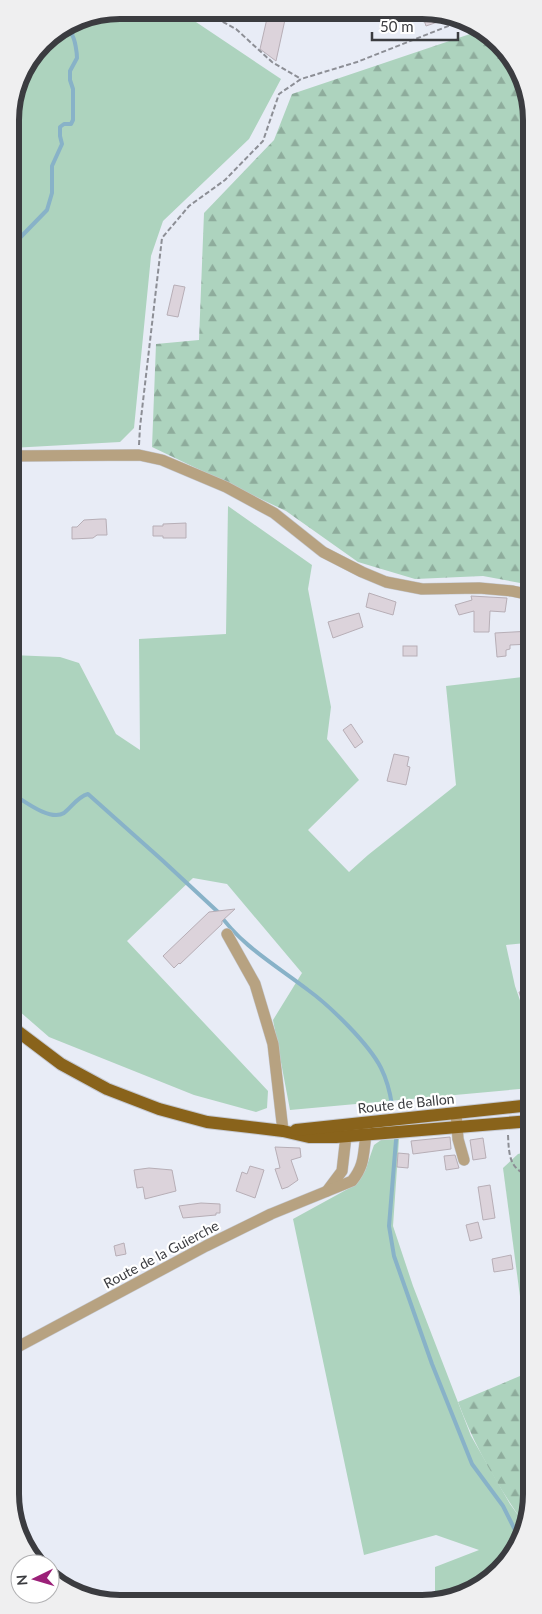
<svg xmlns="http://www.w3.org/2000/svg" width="542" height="1614" viewBox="0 0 542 1614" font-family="Lato,sans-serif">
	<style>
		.grass { fill: #add3be }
		.forest { fill: url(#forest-firs) }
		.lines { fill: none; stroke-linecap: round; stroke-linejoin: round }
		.stream { stroke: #88b2c8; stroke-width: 4 }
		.building { fill: #dcd3db; stroke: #b7aeb6 }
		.minor-casing { stroke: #c5c9d2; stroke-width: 12 }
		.major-casing { stroke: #c5c9d2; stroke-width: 14 }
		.path { stroke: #8c8e95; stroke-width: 2; stroke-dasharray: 5 2.5; stroke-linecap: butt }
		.minor { stroke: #b7a281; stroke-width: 11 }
		.major { stroke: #89631b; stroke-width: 12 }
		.labels { text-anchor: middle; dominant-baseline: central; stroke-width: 4.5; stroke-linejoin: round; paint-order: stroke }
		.street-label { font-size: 14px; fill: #3b3c40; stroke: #fff }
		.rim { fill: none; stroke: #3b3c40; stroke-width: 6 }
	</style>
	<defs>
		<pattern id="forest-firs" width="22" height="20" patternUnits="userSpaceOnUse" patternTransform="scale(1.25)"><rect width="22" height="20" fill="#add3be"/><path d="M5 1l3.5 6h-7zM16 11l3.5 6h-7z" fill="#8eac9c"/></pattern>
	</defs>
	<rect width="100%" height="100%" fill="#e8ecf6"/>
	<g class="grass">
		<path d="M120,10H158L193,20L281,79L249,139L163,221L151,256L134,428L120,442L11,448L10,112L21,71L47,37L78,18Z"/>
		<path d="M228,506L312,565L308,589L331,707L327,739L359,780L308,830L349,872L368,855L456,785L446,686L531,676V949L526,943L506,945L515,986L531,1032V1088L290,1110L273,1020L302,973L227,884L193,878L127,941L268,1091L267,1108L256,1112L194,1095L49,1037L11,1004V655L60,657L79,663L116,734L140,750L139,639L226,634Z"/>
		<path d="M399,1139L393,1226L413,1286L471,1436L510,1504L523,1522L505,1566L444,1602H435V1567L479,1550L436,1535L364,1555L293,1219L355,1185L365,1171L374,1145L381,1140Z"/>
		<path d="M531,1151L532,1371L530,1372L503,1168L518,1154Z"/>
	</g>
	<g class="forest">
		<path d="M479,31L500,42L530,98L531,585L483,576L415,579L358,562L286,511L152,447L156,344L199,340L204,213L274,140L292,94Z"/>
		<path d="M532,1371V1501L523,1522C497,1485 474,1445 458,1402Z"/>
	</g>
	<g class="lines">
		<g class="stream">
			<path d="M10,248L47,210L52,193V166L62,144L60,136V127L64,124H71L73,120V89L70,80V71L77,58C77,53 75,39 72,35L77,19"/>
			<path d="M11,793C23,800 50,822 64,813C72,807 77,797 88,794L162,860L218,912C240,945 277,966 308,990C330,1006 369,1044 381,1068C387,1080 390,1092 392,1105"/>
			<path d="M396,1140L389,1226L394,1256L432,1364L472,1464L503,1506L518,1536"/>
		</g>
	</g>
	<g class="building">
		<path d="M276,11H286V15L276,61L260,49L268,14L275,16Z"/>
		<path d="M428,12H444L452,17L426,26L422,14Z"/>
		<path d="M174,285L185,287L178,317L167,315Z"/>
		<path d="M101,519H106L107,535H97L93,538L72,539V527H77L84,520Z"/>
		<path d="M186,523V538H163V536H153V526H163V524Z"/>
		<path d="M369,593L396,602L393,615L366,607Z"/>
		<path d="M471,596L507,598L505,612L490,611L489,632H474V611L459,615L455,605L472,600Z"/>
		<path d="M359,613L363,627L333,638L328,622Z"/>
		<path d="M531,631V644L510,645V649L506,650V656L497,657L495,633Z"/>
		<rect x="403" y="646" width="14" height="10"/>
		<path d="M351,724L363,742L355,748L343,730Z"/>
		<path d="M394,754L409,757L407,766L410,767L406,785L387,781Z"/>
		<path d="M235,909L222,921V924L180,964L179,963L174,968L163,956L209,912Z"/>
		<path d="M531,991V1004L523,1005L519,992Z"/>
		<path d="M450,1137L451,1149L413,1154L411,1141Z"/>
		<path d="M483,1138L486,1158L473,1160L470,1140Z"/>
		<path d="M275,1147L300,1148L301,1157L291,1160L298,1180L288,1187L282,1189L275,1169L280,1168Z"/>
		<path d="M398,1153L409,1154L408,1168L397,1167Z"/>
		<path d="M455,1155L459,1168L446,1170L444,1156Z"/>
		<path d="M250,1166L264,1170L255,1198L236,1191L242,1172L247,1174Z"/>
		<path d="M149,1168L172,1170L176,1191L145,1199L143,1187L137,1188L134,1170Z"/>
		<path d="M490,1185L495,1218L483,1220L478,1187Z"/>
		<path d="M201,1203L220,1204V1213H216V1215L183,1218L179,1206Z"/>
		<path d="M478,1222L482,1238L470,1241L466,1225Z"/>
		<path d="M124,1243L126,1254L116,1256L114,1246Z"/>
		<path d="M511,1255L513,1269L494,1272L492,1259Z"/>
	</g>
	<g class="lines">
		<g class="minor-casing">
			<g id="minor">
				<path d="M11,456L139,455L162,460L226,487L274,513L323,552L362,572L386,582L422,589L479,588L512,591L531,595"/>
				<path d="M227,934L255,984L273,1044L283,1131"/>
				<path d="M456,1113L458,1139L464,1160"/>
				<path d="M327,1191L342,1171L346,1136L351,1130"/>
				<path d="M12,1350L206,1246L271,1214L352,1181C365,1165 363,1154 366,1135L361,1129"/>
			</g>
		</g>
		<g class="major-casing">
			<g id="major">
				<path d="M12,1027L61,1064L107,1089L159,1109L207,1122L283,1131L309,1137H336L531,1121"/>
				<path d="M296,1130L531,1105"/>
			</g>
		</g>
		<g class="path">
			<path d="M203,11L236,29L272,62L301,79"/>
			<path d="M139,445L140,427L162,238L189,206L225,180L263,141L279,94L301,79L357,62L461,21"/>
			<path d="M508,1135C509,1155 509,1170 531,1176"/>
		</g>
		<use href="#minor" class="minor"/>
		<use href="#major" class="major"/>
	</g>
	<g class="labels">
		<g class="street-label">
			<text transform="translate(406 1103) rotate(-6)">Route de Ballon</text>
			<text transform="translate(161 1254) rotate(-28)">Route de la Guierche</text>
		</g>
	</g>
	<path d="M0 0H542V1614H0ZM120 19H422A101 101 0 0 1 523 120V1494A101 101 0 0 1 422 1595H120A101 101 0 0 1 19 1494V120A101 101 0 0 1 120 19Z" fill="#efeff0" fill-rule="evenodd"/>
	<path class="rim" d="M120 19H422A101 101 0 0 1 523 120V1494A101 101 0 0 1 422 1595H120A101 101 0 0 1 19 1494V120A101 101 0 0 1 120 19Z"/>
	<g transform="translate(35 1579) rotate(265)"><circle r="24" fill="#ffffff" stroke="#b1b1b3"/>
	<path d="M0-4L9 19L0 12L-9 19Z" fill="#9b2078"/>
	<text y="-8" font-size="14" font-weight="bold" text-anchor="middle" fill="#3b3c40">N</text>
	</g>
	<path d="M372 32v8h86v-8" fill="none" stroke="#3b3c40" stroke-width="2.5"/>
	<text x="380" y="32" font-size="15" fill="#3b3c40" stroke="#ffffff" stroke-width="4" paint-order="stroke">50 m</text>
</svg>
